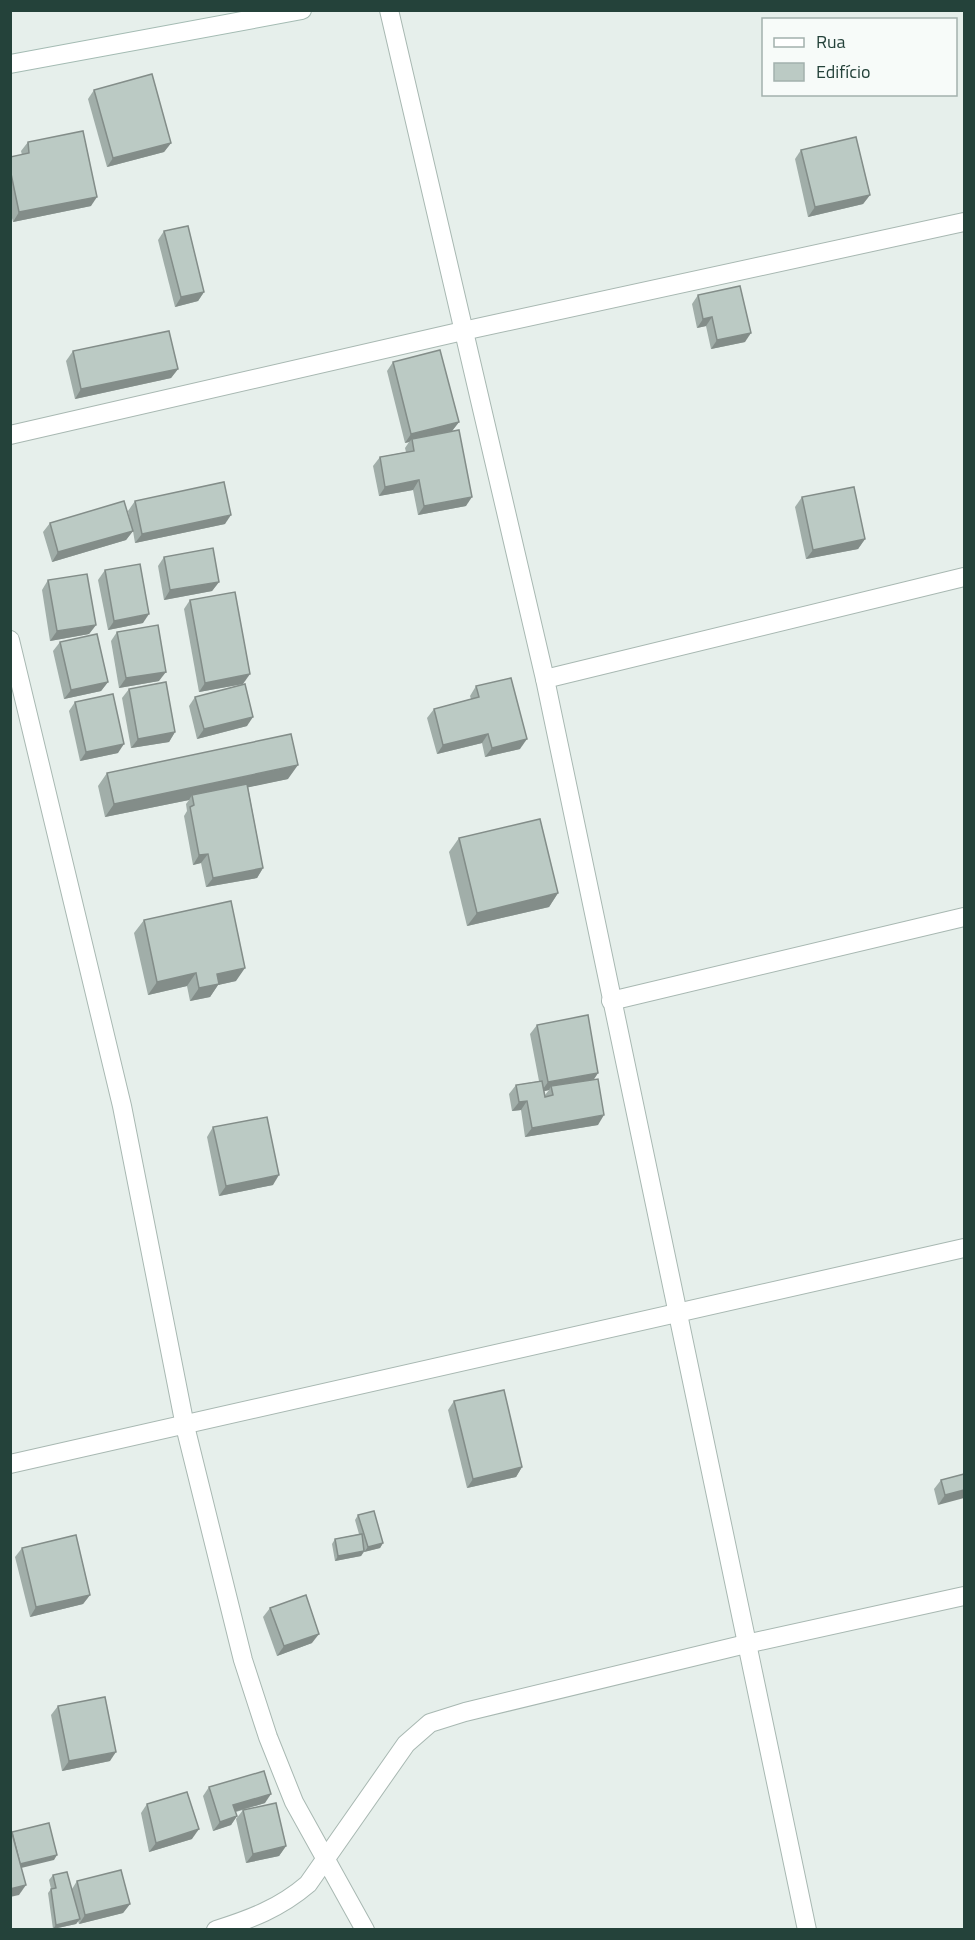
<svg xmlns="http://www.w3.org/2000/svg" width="975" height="1940" viewBox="0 0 975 1940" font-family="'Titillium Web',sans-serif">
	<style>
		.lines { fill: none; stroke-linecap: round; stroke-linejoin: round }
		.street-casing { stroke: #a8b8b2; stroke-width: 20 }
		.secondary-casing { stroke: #a4bbb3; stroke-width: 20 }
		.street { stroke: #fff; stroke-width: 18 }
		.secondary { stroke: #fff; stroke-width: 18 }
		.wall { fill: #a1aea9; fill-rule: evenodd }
		.shaded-wall { fill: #838d89 }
		.building { fill: #bbcac4; stroke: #838d89; stroke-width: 1.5 }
	</style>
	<rect width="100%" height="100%" fill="#e6efeb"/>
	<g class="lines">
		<g class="street-casing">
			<g id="street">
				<path d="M389,10L545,679L807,1930"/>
				<path d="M10,435L463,331L964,222"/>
				<path d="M10,640L122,1106L185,1426L243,1660L268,1737L294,1802L365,1930"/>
				<path d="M545,679L964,577"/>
				<path d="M611,1001L964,917"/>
				<path d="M10,1464L964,1248"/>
				<path d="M216,1930C251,1919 280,1908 308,1884L406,1744L430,1723L465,1712L746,1644L964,1596"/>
			</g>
		</g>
		<g class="secondary-casing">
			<path id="secondary" d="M10,64L302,10"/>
		</g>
		<use href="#street" class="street"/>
		<use href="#secondary" class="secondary"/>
	</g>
	<g class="wall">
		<path d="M94,90L171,143L164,152L107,167L88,99Z"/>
		<path d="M28,142L91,206L13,222L10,210V157L22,155L21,151Z"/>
		<path d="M801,150L870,195L863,204L808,217L795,159Z"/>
		<path d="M164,231L204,292L198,301L175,307L158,240Z"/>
		<path d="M698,295L745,342L711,349L706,326L697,328L692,304Z"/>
		<path d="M73,351L178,369L171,378L75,399L66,361Z"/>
		<path d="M393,362L459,422L452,431L466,506L418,515L413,490L379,496L373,466L380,457L406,452L405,448L409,442L405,443L387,371Z"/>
		<path d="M802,497L865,539L858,549L806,559L795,507Z"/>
		<path d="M135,501L225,524L135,543L133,531L126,540L52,562L43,532L50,523L132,530L128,511Z"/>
		<path d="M164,557L219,582L212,591L164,600L158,566Z"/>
		<path d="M105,570L143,623L108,630L98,580Z"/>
		<path d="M48,580L96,625L89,634L50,641L42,590Z"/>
		<path d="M190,600L243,684L199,692L184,609Z"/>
		<path d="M117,632L159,681L119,688L111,641Z"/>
		<path d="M60,642L108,682L101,691L64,699L53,651Z"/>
		<path d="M476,686L520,749L485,757L482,743L437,754L427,718L434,709L471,699L470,696Z"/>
		<path d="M129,689L175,732L169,742L131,748L122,698Z"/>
		<path d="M195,697L247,726L197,739L189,706Z"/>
		<path d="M75,702L118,753L80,761L69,711Z"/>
		<path d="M107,773L288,779L248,787L263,868L257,878L206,887L201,863L193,865L184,816L187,811L186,804L189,800L105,817L98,786Z"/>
		<path d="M459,838L558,893L549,907L467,926L449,852Z"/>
		<path d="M144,920L236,981L218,985L210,997L190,1001L187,986L148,995L134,933Z"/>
		<path d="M537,1025L598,1073L594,1079L598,1125L525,1137L521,1110L512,1111L509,1094L516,1085L539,1081L530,1034ZM549,1090L545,1095V1097L544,1091Z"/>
		<path d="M213,1127L273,1185L219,1196L207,1137Z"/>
		<path d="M454,1401L522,1467L516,1477L467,1488L448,1410Z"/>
		<path d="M964,1474L938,1505L934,1489L941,1480Z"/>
		<path d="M358,1515L383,1543L380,1548L364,1552L361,1556L335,1561L332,1544L335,1539L359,1534L355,1520Z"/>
		<path d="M22,1548L90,1595L83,1604L30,1617L15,1557Z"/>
		<path d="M270,1608L312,1643L277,1656L263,1617Z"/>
		<path d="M58,1706L110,1761L62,1771L51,1715Z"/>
		<path d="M209,1787L265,1803L236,1812L237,1816L231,1825L213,1831L203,1796Z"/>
		<path d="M147,1804L192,1839L149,1852L141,1813Z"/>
		<path d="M243,1810L286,1846L279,1856L246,1863L236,1819Z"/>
		<path d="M53,1875L72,1889L77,1881L130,1904L123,1913L79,1924L78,1921L76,1924L53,1929L48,1893L51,1889L49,1880Z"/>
	</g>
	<g class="shaded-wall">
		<path d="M171,143L164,152L107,167L113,158Z"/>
		<path d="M870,195L863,204L808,217L815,207Z"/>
		<path d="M97,197L91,206L13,222L19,212Z"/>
		<path d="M204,292L198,301L175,307L181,297Z"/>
		<path d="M712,317L706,326L697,328L703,319Z"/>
		<path d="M751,333L745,342L711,349L717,340Z"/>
		<path d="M178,369L171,378L75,399L81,389Z"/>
		<path d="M459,422L452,431L412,439L409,442L405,443L411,434Z"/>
		<path d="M419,480L413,490L379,496L385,487Z"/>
		<path d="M472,497L466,506L418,515L424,506Z"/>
		<path d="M231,515L225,524L135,543L142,534Z"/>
		<path d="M133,531L126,540L52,562L58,552Z"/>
		<path d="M865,539L858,549L806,559L813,550Z"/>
		<path d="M219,582L212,591L164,600L170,590Z"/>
		<path d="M149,614L143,623L108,630L114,621Z"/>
		<path d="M96,625L89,634L50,641L57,631Z"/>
		<path d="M166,672L159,681L119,688L126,678Z"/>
		<path d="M250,674L243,684L199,692L205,683Z"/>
		<path d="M108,682L101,691L64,699L71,690Z"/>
		<path d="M253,717L247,726L197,739L204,729Z"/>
		<path d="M175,732L169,742L131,748L138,739Z"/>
		<path d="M488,734L482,743L437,754L443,745Z"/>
		<path d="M527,739L520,749L485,757L492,748Z"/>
		<path d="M124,744L118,753L80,761L86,752Z"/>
		<path d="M298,765L288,779L193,799L192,795L189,800L105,817L114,804Z"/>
		<path d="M208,854L201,863L193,865L199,855Z"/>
		<path d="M263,868L257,878L206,887L213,878Z"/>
		<path d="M558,893L549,907L467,926L477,913Z"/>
		<path d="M245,968L236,981L218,985L210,997L190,1001L199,988L217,974Z"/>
		<path d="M196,973L187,986L148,995L157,982Z"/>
		<path d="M598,1073L592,1082L551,1086L549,1090L541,1092L548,1082Z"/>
		<path d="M527,1101L521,1110L512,1111L519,1102Z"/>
		<path d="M604,1115L598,1125L525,1137L532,1128Z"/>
		<path d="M279,1175L273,1185L219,1196L226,1186Z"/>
		<path d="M522,1467L516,1477L467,1488L473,1479Z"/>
		<path d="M964,1490V1498L938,1505L945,1495Z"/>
		<path d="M383,1543L380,1548L364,1552L368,1547Z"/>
		<path d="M364,1551L361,1556L335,1561L338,1556Z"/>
		<path d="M90,1595L83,1604L30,1617L36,1607Z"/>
		<path d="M319,1634L312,1643L277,1656L284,1646Z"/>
		<path d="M116,1752L110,1761L62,1771L69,1761Z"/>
		<path d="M271,1794L265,1803L227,1814L233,1805Z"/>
		<path d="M237,1816L231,1825L213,1831L220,1822Z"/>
		<path d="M199,1829L192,1839L149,1852L156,1843Z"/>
		<path d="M286,1846L279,1856L246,1863L253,1854Z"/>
		<path d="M57,1855L54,1860L17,1869L20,1864Z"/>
		<path d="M26,1885L19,1895L10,1897V1889Z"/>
		<path d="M130,1904L123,1913L79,1924L85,1915Z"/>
		<path d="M80,1919L76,1924L53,1929L56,1925Z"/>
	</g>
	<g class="building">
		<path d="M152,74L171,143L113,158L94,90Z"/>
		<path d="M83,131L97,197L19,212L10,169V157L29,153L28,142Z"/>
		<path d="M856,137L870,195L815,207L801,150Z"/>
		<path d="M188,226L204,292L181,297L164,231Z"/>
		<path d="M740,286L751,333L717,340L712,317L703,319L698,295Z"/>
		<path d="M169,331L178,369L81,389L73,351Z"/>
		<path d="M440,350L459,422L411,434L393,362Z"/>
		<path d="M459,430L472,497L424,506L419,480L385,487L380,457L414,451L412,439Z"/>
		<path d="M224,482L231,515L142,534L135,501Z"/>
		<path d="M854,487L865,539L813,550L802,497Z"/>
		<path d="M124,501L133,531L58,552L50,523Z"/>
		<path d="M213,548L219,582L170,590L164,557Z"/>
		<path d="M140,564L149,614L114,621L105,570Z"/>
		<path d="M87,574L96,625L57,631L48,580Z"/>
		<path d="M235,592L250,674L205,683L190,600Z"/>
		<path d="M158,625L166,672L126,678L117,632Z"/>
		<path d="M97,634L108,682L71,690L60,642Z"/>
		<path d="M511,678L527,739L492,748L488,734L443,745L434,709L479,697L476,686Z"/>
		<path d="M166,682L175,732L138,739L129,689Z"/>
		<path d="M245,684L253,717L204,729L195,697Z"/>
		<path d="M113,694L124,744L86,752L75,702Z"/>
		<path d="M291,734L298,765L114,804L107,773Z"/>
		<path d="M247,784L263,868L213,878L208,854L199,855L190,807L194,805L192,795Z"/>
		<path d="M540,819L558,893L477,913L459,838Z"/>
		<path d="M231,901L245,968L217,974L219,984L199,988L196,973L157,982L144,920Z"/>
		<path d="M588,1015L598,1073L548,1082L537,1025Z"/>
		<path d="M598,1079L604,1115L532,1128L527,1101L519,1102L516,1085L542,1081L545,1097L553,1095L551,1086Z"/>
		<path d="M267,1117L279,1175L226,1186L213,1127Z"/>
		<path d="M504,1390L522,1467L473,1479L454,1401Z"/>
		<path d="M964,1474V1490L945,1495L941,1480Z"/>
		<path d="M374,1511L383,1543L368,1547L358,1515Z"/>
		<path d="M362,1534L364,1551L338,1556L335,1539Z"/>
		<path d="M76,1535L90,1595L36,1607L22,1548Z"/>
		<path d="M306,1595L319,1634L284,1646L270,1608Z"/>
		<path d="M105,1697L116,1752L69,1761L58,1706Z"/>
		<path d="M264,1771L271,1794L233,1805L237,1816L220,1822L209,1787Z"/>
		<path d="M187,1792L199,1829L156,1843L147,1804Z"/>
		<path d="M276,1803L286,1846L253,1854L243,1810Z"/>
		<path d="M49,1823L57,1855L20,1864L12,1832Z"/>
		<path d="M10,1826L26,1885L10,1889Z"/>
		<path d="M121,1870L130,1904L85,1915L77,1881Z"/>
		<path d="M67,1872L80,1919L56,1925L51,1889L56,1888L53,1875Z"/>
	</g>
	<rect width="975" height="1940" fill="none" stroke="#24423a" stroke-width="24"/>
	<rect x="762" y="18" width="195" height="78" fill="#f7fbf9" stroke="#a3b1ad" stroke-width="1.5"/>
	<rect x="774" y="38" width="30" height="9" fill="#ffffff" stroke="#a3b1ad" stroke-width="1.5"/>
	<text x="816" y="48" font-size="18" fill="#24423a">Rua</text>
	<rect x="774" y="63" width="30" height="18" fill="#bbcac4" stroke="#a3b1ad" stroke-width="1.5"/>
	<text x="816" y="78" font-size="18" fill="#24423a">Edifício</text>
</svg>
